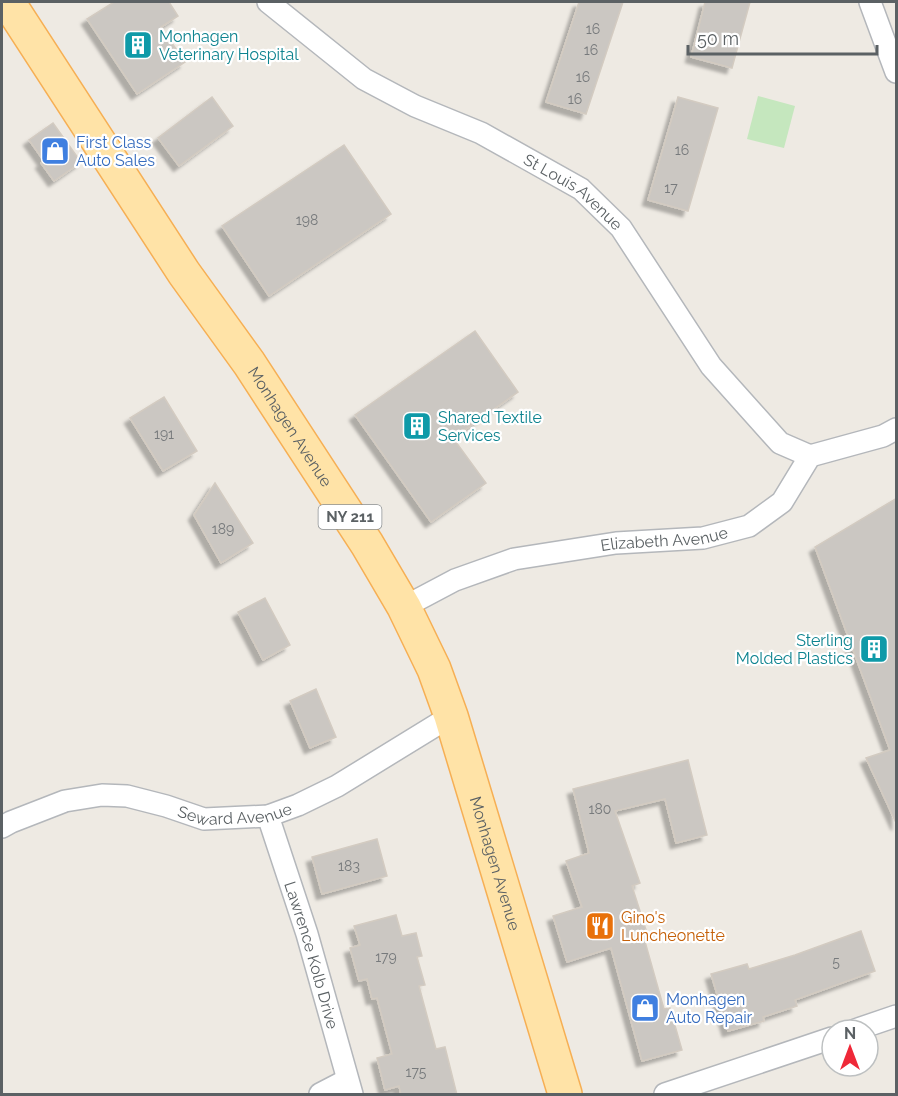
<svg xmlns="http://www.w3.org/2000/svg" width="898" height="1096" viewBox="0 0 898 1096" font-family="Raleway,sans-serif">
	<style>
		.green { fill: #c5e7be }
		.building { fill: #cbc7c2; stroke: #d3cbc1; stroke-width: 1.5; filter: url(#shadow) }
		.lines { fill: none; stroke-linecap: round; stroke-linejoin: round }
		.minor-casing { stroke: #b4b7bb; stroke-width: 24 }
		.primary-casing { stroke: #f6af54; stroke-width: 36 }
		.minor { stroke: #fff; stroke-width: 21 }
		.primary { stroke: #ffe3a7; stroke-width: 33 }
		.labels { text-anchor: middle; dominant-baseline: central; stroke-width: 4.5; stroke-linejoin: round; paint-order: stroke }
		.number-label { font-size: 14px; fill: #777a7c }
		.shield { fill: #fff; stroke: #8c9092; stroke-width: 1.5 }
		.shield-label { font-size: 15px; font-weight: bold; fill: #5b6164 }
		.culture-label { font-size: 16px; fill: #0d838f; stroke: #fff; text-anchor: start }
		.shop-label { font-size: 16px; fill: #366cbe; stroke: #fff; text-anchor: start }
		.street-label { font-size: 16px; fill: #5b6164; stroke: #fff }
		.food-label { font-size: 16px; fill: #c56008; stroke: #fff; text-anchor: start }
	</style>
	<defs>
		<filter id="shadow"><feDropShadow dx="-5.5" dy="5.5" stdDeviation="1.5" flood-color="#0004"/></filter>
	</defs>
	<rect width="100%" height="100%" fill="#eeeae3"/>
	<path class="green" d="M758,96L795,106L784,148L747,139Z"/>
	<g class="building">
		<path d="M114,2H169L178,16L161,27L185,62L137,94L87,19Z"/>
		<path d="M579,2H623L586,114L546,102Z"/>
		<path d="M705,2H750L732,68L691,57Z"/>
		<path d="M212,97L233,126L179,166L158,138Z"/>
		<path d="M678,97L718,108L688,211L648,200Z"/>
		<path d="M53,123L81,162L54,181L41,163L44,161L29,140Z"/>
		<path d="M344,145L391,214L269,296L222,226Z"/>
		<path d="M475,331L518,392L453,438L486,483L431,522L355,415Z"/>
		<path d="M164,397L197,451L163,471L130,418Z"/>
		<path d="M215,483L253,543L221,563L194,515Z"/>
		<path d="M897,498V825L866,758L890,750L815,547Z"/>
		<path d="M265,598L290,645L263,660L238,612Z"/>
		<path d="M316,689L336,737L310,748L290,701Z"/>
		<path d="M688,760L707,835L676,843L665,799L615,811L640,883L632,886L648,936L644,938L664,1009L670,1008L682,1050L642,1061L611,948L567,962L553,916L582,907L566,861L589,853L573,789Z"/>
		<path d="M377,839L387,876L322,894L312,857Z"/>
		<path d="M396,915L402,936L416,933L422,956L417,957L425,985L419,986L436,1049L445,1047L457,1095H401L399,1086L385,1090L377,1058L392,1054L377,998L372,999L367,979L359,981L350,948L360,945L354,926Z"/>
		<path d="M861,931L875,971L795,1000L797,1006L763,1017L764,1021L728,1031L711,974L747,964L749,969L795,955Z"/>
	</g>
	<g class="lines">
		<g class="minor-casing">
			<g id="minor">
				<path id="s1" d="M268,2L364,79L415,106L481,133L581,189L621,228L711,366L780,443L810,456"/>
				<path d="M870,2L896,72"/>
				<path id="s2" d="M404,607L455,580L514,559L616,543L703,538L749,526L782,502L810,456L883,436L896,429"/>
				<path id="s3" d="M268,816L307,934L352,1094"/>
				<path id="s4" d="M2,827L11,822L65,801L102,795L127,796L166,806L204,819L268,816L298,805L337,786L451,716"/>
				<path d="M855,1030L896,1016"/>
				<path d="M320,1094L347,1080"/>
				<path d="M665,1094L832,1038"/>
			</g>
		</g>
		<g class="primary-casing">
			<g id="primary">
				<path id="s5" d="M8,2L184,273L249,363L367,544L404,607L434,669L451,716L565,1094"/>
			</g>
		</g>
		<use href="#minor" class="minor"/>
		<use href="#primary" class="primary"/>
	</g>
	<defs>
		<g id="building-square" transform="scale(1.5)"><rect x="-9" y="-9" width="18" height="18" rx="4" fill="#0f9aa8" stroke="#fff"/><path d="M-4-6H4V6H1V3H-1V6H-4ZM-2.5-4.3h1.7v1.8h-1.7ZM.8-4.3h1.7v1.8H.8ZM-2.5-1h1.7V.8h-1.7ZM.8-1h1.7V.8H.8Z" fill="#fff"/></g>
		<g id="shop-square" transform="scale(1.5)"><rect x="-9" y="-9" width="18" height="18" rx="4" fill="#3f7fe0" stroke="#fff"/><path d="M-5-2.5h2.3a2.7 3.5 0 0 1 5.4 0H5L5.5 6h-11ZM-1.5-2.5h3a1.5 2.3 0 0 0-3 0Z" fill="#fff"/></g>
		<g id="restaurant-square" transform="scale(1.5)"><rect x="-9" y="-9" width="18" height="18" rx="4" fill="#e8710a" stroke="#fff"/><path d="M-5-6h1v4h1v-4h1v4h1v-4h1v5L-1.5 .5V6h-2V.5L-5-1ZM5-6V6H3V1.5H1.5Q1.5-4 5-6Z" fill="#fff"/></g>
	</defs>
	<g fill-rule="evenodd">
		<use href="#building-square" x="138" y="45"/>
		<use href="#shop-square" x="55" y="151"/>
		<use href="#building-square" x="417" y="426"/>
		<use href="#building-square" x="874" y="649"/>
		<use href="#restaurant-square" x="600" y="926"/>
		<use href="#shop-square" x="645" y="1008"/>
	</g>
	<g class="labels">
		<g class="number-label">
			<text x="593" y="29">16</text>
			<text x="591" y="50">16</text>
			<text x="583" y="77">16</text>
			<text x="575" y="99">16</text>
			<text x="682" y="150">16</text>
			<text x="671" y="188">17</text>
			<text x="307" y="220">198</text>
			<text x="164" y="434">191</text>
			<text x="223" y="529">189</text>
			<text x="600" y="809">180</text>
			<text x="349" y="866">183</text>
			<text x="386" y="957">179</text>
			<text x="836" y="962">5</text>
			<text x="416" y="1072">175</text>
		</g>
		<rect class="shield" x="318.5" y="505" width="63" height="24" rx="4.5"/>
		<g class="shield-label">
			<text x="350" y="517">NY 211</text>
		</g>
		<g class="culture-label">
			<text x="159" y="36">Monhagen<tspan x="159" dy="18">Veterinary Hospital</tspan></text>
			<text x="438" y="417">Shared Textile<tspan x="438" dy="18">Services</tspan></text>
			<text x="853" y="640" text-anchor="end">Sterling<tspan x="853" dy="18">Molded Plastics</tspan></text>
		</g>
		<g class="shop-label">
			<text x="76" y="142">First Class<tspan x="76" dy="18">Auto Sales</tspan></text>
			<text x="666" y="999">Monhagen<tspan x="666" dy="18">Auto Repair</tspan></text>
		</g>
		<g class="street-label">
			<text stroke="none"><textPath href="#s1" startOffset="362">St Louis Avenue</textPath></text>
			<text stroke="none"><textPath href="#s5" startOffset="510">Monhagen Avenue</textPath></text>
			<text stroke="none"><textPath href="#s2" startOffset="272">Elizabeth Avenue</textPath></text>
			<text stroke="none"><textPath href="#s4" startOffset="242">Seward Avenue</textPath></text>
			<text stroke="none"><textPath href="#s5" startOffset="996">Monhagen Avenue</textPath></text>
			<text stroke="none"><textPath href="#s3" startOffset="146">Lawrence Kolb Drive</textPath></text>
		</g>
		<g class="food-label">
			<text x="621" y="917">Gino's<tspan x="621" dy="18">Luncheonette</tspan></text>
		</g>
	</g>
	<rect width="898" height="1096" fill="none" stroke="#5b6164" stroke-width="6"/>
	<g transform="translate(850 1048)"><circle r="28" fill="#ffffff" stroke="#bdc0c1" stroke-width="1.5"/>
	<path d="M0-4.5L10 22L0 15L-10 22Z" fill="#ef2838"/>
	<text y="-9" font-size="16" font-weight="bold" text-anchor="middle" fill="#5b6164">N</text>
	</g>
	<path d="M688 45v9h189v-9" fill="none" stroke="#5b6164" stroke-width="3"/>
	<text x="697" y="45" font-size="18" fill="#5b6164" stroke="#ffffff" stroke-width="4.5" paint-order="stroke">50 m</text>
</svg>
